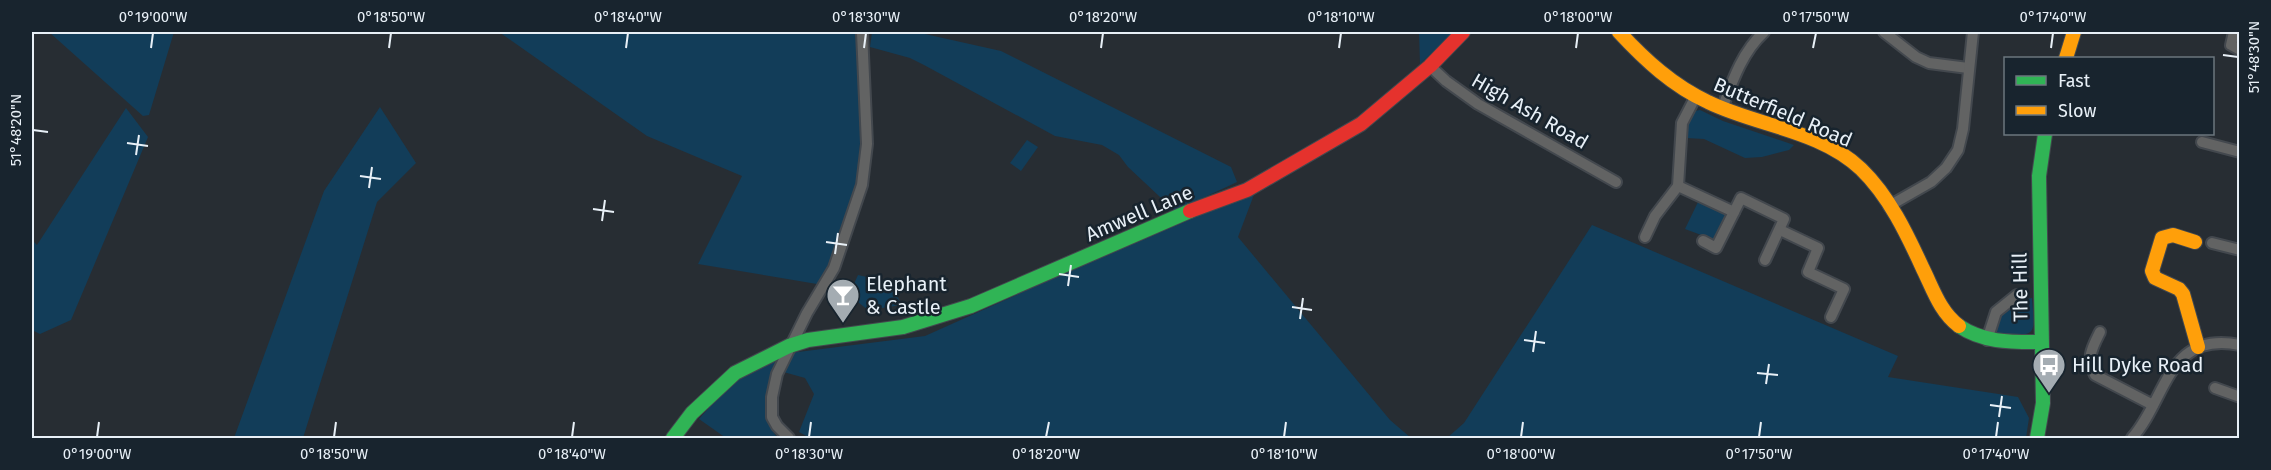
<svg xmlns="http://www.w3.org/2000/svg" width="2271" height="470" viewBox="0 0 2271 470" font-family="'Fira Sans',sans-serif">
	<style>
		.green { fill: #123d59 }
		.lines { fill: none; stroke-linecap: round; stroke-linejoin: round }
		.street-casing { stroke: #43484e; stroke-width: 14 }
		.fast-casing { stroke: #43484e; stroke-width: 16 }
		.slow-casing { stroke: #43484e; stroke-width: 16 }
		.jam-casing { stroke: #43484e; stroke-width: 16 }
		.street { stroke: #626363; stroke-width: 10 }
		.fast { stroke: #30b455; stroke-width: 14 }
		.slow { stroke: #ff9f0a; stroke-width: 14 }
		.jam { stroke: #e5322d; stroke-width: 14 }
		.ticks { fill: none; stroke: #e8f0f7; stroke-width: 2 }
		.labels { text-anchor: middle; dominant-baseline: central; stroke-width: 5; stroke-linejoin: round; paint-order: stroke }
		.street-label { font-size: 20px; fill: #e8f0f7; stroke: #18242e }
		.poi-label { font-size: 20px; fill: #e8f0f7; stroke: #18242e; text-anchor: start }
		.neatline { fill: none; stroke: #e8f0f7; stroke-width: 2 }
		.ticks-label { font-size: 15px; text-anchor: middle; fill: #e8f0f7 }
	</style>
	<rect width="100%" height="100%" fill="#272d33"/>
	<g class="green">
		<path d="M49,32H174L149,115L143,116Z"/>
		<path d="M499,32H855C865,113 867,215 817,284L698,264L742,176L647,136Z"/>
		<path d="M872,32H916L1001,51L1231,167L1237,182L1175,211L1128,167L1119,155L1102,145L1055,136L924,65L910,58L870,47Z"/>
		<path d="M1419,32H1454L1420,64Z"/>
		<path d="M380,107L416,163L377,202L303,438H234L324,191Z"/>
		<path d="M126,108L148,137L71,320L40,334L32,330V240L37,245Z"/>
		<path d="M1700,110L1723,121L1794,145L1789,150L1762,157L1745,158L1704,139L1686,138L1688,124L1695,111Z"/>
		<path d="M1027,140L1038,147L1021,171L1010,163Z"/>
		<path d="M1255,192L1238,237L1390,420L1411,438H810L799,432L814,394L805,378L780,371L790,353L925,336L1163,229Z"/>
		<path d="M1699,200L1728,213L1717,239H1712L1685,229Z"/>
		<path d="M1592,225L1898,356L1888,377L2018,397L2029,418L2026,438H1447L1464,423Z"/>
		<path d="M858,275C881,280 890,282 902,305L868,310L849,295Z"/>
		<path d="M2032,298C2035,335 2038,336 2000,335L1997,333L1996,322C2007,306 2013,302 2032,298Z"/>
		<path d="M776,360C768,386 758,416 778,438H726L699,419L731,383Z"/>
	</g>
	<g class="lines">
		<g class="street-casing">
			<g id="street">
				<path d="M1884,32L1916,57L1929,63L1968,68"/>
				<path d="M2234,32L2231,45L2240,50"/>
				<path d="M1430,66L1446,81L1478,104L1616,182"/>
				<path d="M1722,109C1732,82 1742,52 1764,32"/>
				<path d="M2202,142L2240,152"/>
				<path d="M1678,186L1734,212L1716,248L1703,241"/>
				<path d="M1889,206L1931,182L1946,168L1958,150L1963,129L1973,32"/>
				<path d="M1734,212L1741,198L1784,219L1765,260"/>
				<path d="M1780,230L1818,248L1808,272L1844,289L1831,317"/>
				<path d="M1645,237L1655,216L1678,186L1682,123L1696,96"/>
				<path d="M2212,243L2240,250"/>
				<path d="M2100,332C2092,348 2086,358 2095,375L2153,405"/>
				<path d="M1987,340L1996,312L2017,295"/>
				<path d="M2215,388L2240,397"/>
				<path d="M789,438L777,426L772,417V397L777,374L807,313L834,268L862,185L867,144L862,32"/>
				<path d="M2132,438C2167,399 2167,330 2240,345"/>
			</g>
		</g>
		<g class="fast-casing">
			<g id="fast">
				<path d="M1959,326C1984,343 2012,342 2041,342"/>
				<path d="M673,438L692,413L735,373L789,346L808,340L903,327L971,306L1190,211"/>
				<path d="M2037,438L2043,403L2039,176L2045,134"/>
			</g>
		</g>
		<g class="slow-casing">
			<g id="slow">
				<path d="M1619,32C1645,60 1673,86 1708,102C1757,126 1820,130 1861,169C1889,196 1907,234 1923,269C1933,289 1940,312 1959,326"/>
				<path d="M2066,58L2074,32"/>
				<path d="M2195,242L2173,235L2162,238L2152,271L2155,278L2179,289L2183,294L2198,347"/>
			</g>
		</g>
		<g class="jam-casing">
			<path id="jam" d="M1190,211L1247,190L1361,124L1430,66L1463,32"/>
		</g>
		<use href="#street" class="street"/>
		<use href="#fast" class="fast"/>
		<use href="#slow" class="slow"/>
		<use href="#jam" class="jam"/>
	</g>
	<path class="ticks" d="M151,48L153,33M389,48L391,33M626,48L628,33M864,48L866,33M1101,48L1103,33M1339,48L1341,33M1576,48L1578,33M1813,48L1816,33M2051,48L2053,33M2223,55L2238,57M33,130L48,132M127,143L148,146M136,155L139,135M360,176L381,179M369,188L372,167M593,209L614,212M602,221L605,200M826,242L847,245M835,254L838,233M1059,274L1079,277M1068,286L1071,265M1292,307L1312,310M1300,319L1303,298M1524,340L1545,343M1533,352L1536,331M1757,373L1778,375M1766,384L1769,364M1990,405L2011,408M1999,417L2002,396M97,437L99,422M334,437L336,422M572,437L574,422M809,437L811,422M1046,437L1049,422M1284,437L1286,422M1521,437L1523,422M1759,437L1761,422M1996,437L1998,422"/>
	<defs>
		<g id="bar-pin" transform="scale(1.725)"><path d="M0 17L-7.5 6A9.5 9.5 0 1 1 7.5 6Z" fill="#a4acb2" stroke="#18242e"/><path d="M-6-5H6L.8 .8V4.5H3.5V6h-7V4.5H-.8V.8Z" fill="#fff"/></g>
		<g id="bus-pin" transform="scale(1.725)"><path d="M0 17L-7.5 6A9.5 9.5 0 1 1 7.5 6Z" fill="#a4acb2" stroke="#18242e"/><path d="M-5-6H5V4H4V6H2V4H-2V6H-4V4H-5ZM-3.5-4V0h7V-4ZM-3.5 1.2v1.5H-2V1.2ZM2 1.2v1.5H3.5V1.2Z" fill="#fff"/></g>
	</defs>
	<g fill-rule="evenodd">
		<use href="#bar-pin" x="843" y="295"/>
		<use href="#bus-pin" x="2049" y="365"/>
	</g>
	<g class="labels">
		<g class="street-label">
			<text transform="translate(1530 111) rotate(30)">High Ash Road</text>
			<text transform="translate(1783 112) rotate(23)">Butterfield Road</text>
			<text transform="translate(1139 213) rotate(-23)">Amwell Lane</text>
			<text transform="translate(2020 287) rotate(-91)">The Hill</text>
		</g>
		<g class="poi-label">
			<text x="866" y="284">Elephant<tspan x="866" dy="23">&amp; Castle</tspan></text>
			<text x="2072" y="365">Hill Dyke Road</text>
		</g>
	</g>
	<rect width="2271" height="470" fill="none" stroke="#18242e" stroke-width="66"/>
	<rect x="2004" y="57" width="210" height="78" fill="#18242e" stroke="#6b767e" stroke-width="1.5"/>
	<rect x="2016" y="76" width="30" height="9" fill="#30b455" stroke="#6b767e" stroke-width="1.5"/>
	<text x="2058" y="87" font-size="18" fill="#e8f0f7">Fast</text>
	<rect x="2016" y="106" width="30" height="9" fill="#ff9f0a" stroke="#6b767e" stroke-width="1.5"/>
	<text x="2058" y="117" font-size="18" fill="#e8f0f7">Slow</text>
	<rect x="33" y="33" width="2205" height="404" class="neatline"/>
	<g class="ticks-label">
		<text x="153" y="22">0°19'00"W</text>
		<text x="391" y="22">0°18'50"W</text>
		<text x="628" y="22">0°18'40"W</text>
		<text x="866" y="22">0°18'30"W</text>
		<text x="1103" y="22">0°18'20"W</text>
		<text x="1341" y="22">0°18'10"W</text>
		<text x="1578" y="22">0°18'00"W</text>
		<text x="1816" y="22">0°17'50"W</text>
		<text x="2053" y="22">0°17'40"W</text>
		<text transform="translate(2254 57) rotate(-90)" y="5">51°48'30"N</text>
		<text transform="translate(16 130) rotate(-90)" y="5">51°48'20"N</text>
		<text x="97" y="459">0°19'00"W</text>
		<text x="334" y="459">0°18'50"W</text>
		<text x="572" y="459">0°18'40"W</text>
		<text x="809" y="459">0°18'30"W</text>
		<text x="1046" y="459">0°18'20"W</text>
		<text x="1284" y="459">0°18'10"W</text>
		<text x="1521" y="459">0°18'00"W</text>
		<text x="1759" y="459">0°17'50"W</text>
		<text x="1996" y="459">0°17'40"W</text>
	</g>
</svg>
